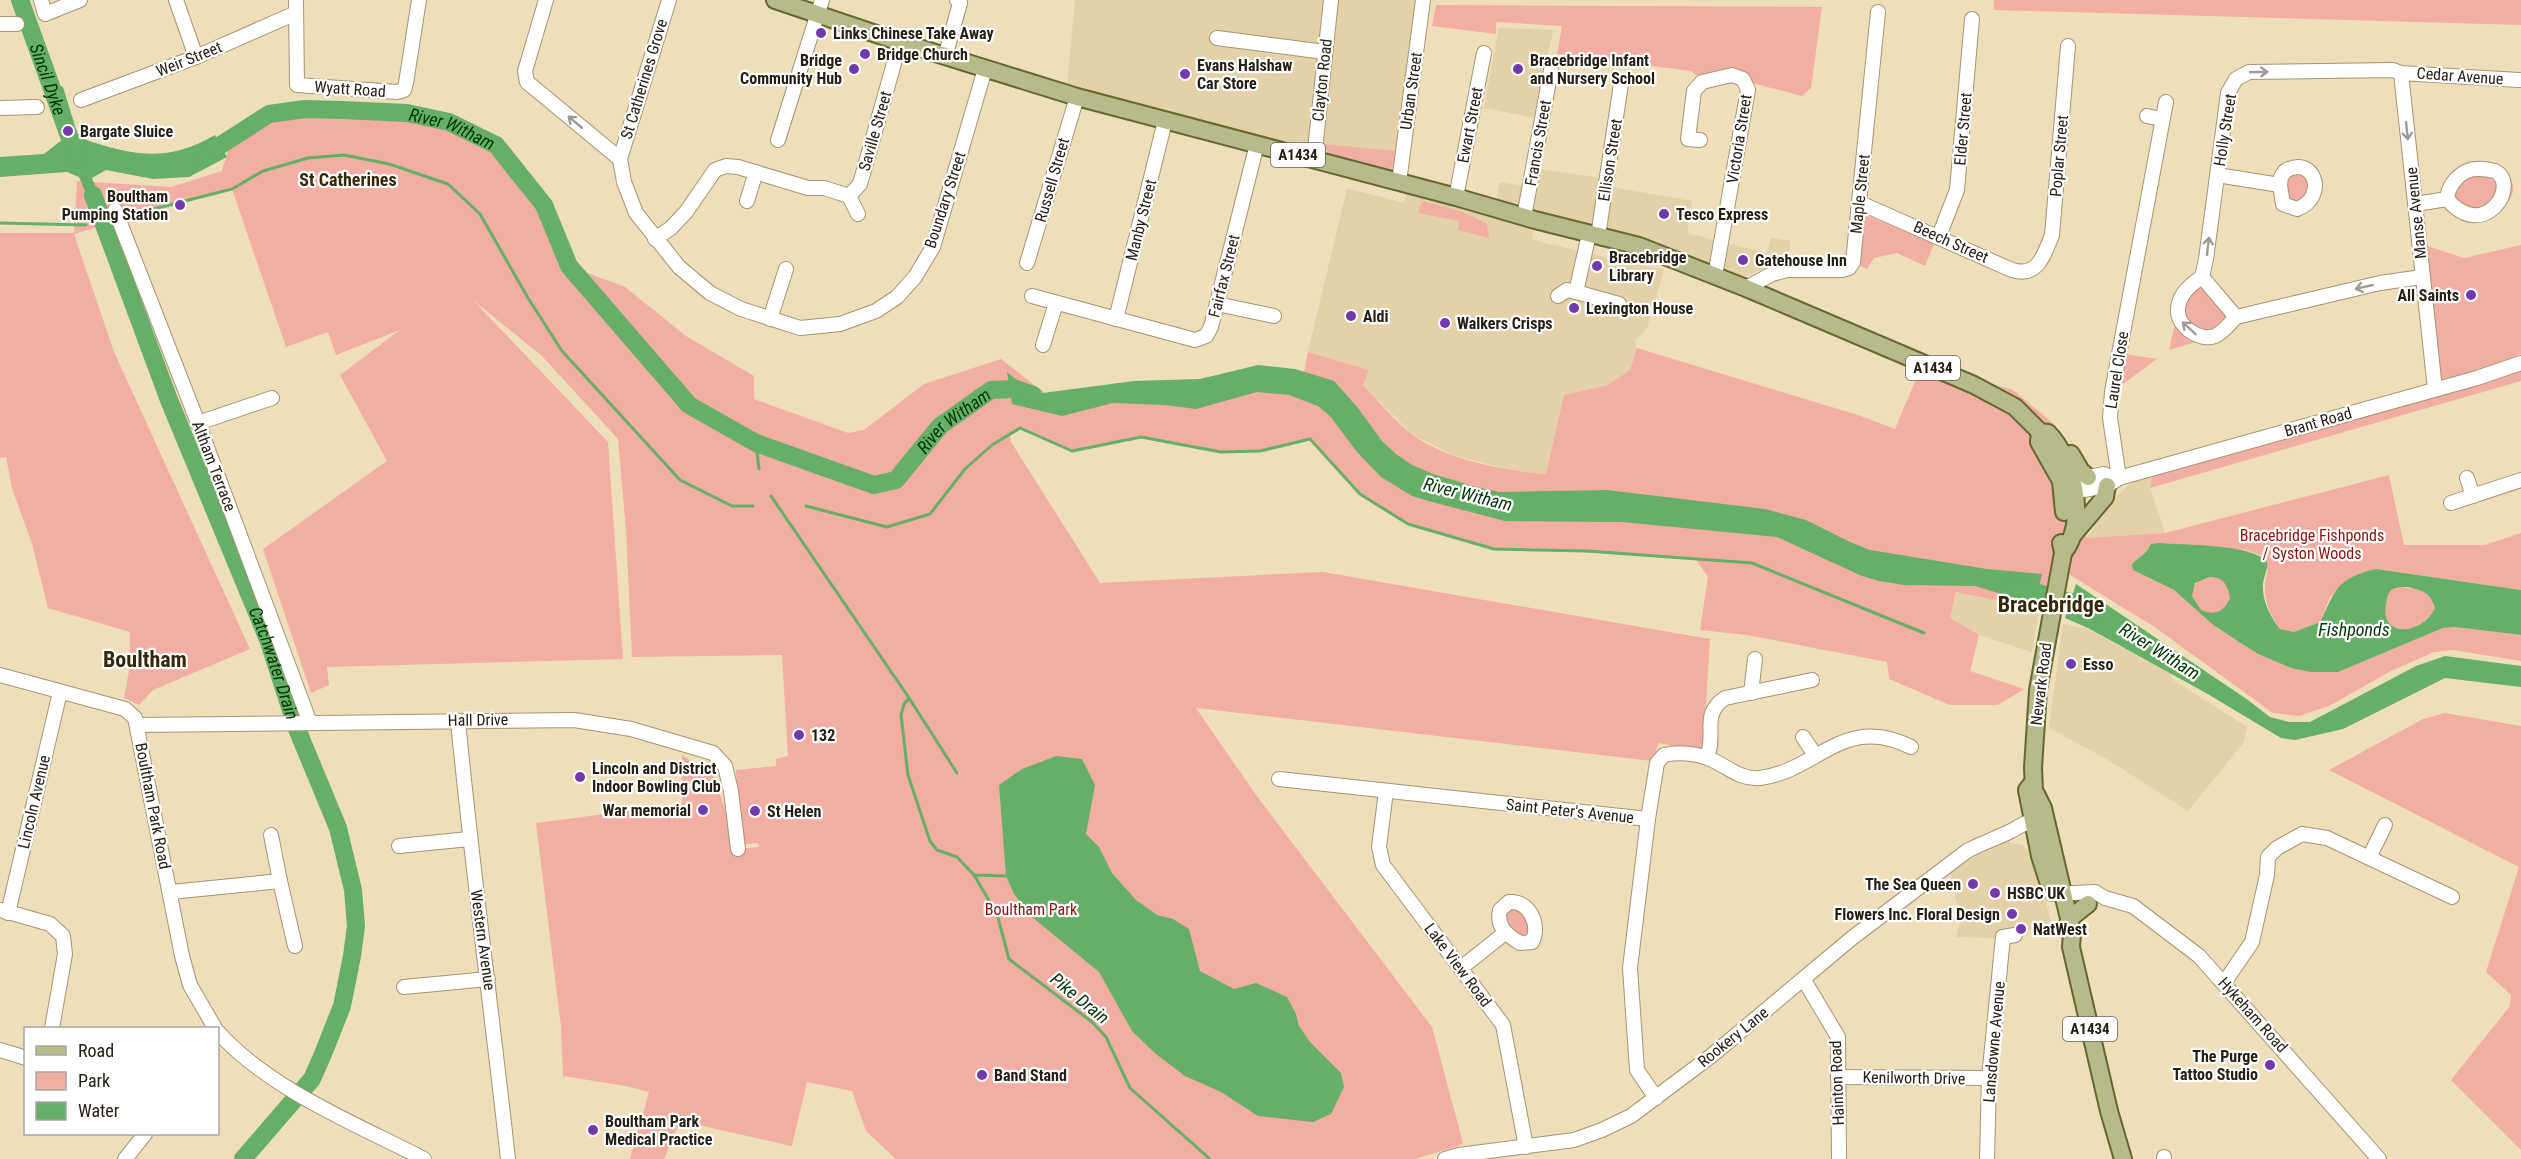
<svg xmlns="http://www.w3.org/2000/svg" width="2521" height="1159" viewBox="0 0 2521 1159" font-family="'Roboto Condensed',sans-serif">
	<style>
		.built { fill: #e5d1a7 }
		.green { fill: #f2aea3 }
		.water { fill: #66af66; fill-rule: evenodd }
		.lines { fill: none; stroke-linecap: round; stroke-linejoin: round }
		.stream { stroke: #66af66; stroke-width: 3 }
		.river { stroke: #66af66; stroke-width: 18 }
		.minor-casing { stroke: #a49573; stroke-width: 16 }
		.major-casing { stroke: #64682d; stroke-width: 20 }
		.minor { stroke: #fff; stroke-width: 14 }
		.major { stroke: #b6bb89; stroke-width: 16 }
		.oneway { stroke: #9d9b95 }
		.poi-dot { fill: #7238ae; stroke: #fff; stroke-width: 2 }
		.labels { text-anchor: middle; dominant-baseline: central; stroke-width: 4.5; stroke-linejoin: round; paint-order: stroke }
		.shield { fill: #fff; stroke: #67635a; stroke-width: 1.5 }
		.shield-label { font-size: 15px; font-weight: bold; fill: #262013 }
		.poi-label { font-size: 16px; font-weight: bold; fill: #262013; stroke: #fff; text-anchor: start }
		.street-label { font-size: 16px; fill: #262013; stroke: #fff }
		.park-label { font-size: 16px; fill: #8d120d; stroke: #fff }
		.water-label { font-size: 18px; font-style: italic; fill: #003604; stroke: #fff }
		.neighbourhood-label { font-size: 18px; font-weight: bold; fill: #342808; stroke: #fff }
		.district-label { font-size: 22px; font-weight: bold; fill: #342808; stroke: #fff }
	</style>
	<rect width="100%" height="100%" fill="#eedeba"/>
	<g class="built">
		<path d="M1075,0H1416L1393,175L1067,87Z"/>
		<path d="M1499,28L1553,30L1536,118L1484,108Z"/>
		<path d="M1533,168L1607,179L1606,186L1692,201L1687,233L1767,253L1771,238L1791,241L1787,261L1742,277L1672,249L1496,201L1500,182L1529,187Z"/>
		<path d="M1409,184L1535,220L1532,240L1664,270L1647,328L1635,341L1637,348L1630,370L1608,385L1564,395L1547,474L1514,471L1453,455L1413,435L1363,385L1369,370L1308,352L1347,188L1404,203Z"/>
		<path d="M2154,470L2150,488L2165,533L2087,538L2108,505L2141,473Z"/>
		<path d="M1956,592L1985,598L2038,614L2032,652L1979,635L1950,618Z"/>
		<path d="M2063,624L2088,629L2171,674L2173,680L2247,727L2244,742L2188,811L2105,758L2049,728Z"/>
		<path d="M2007,842L2022,845L2033,856L2054,932L2034,929L1997,938L1956,937L1961,919L1949,873L1984,850Z"/>
	</g>
	<g class="green">
		<path d="M1994,0H2521V25L1994,10Z"/>
		<path d="M1436,5L1822,7L1811,88L1802,96L1752,83L1746,78H1700L1691,71L1557,54L1562,26L1496,22V34L1432,26Z"/>
		<path d="M305,109L407,113L449,122L496,145L544,205L569,266L625,287L686,336L754,376V399L848,433L864,430L924,384L1001,359L1063,407L1302,383L1308,352L1369,370L1363,385C1379,401 1394,421 1413,435C1446,460 1506,471 1546,474L1564,395L1608,385L1630,370L1637,348L1861,416L1895,429L1922,365L2013,390L2055,425L2077,458L2072,515L2087,538L2165,533L2389,475L2404,545H2485L2521,533V590L2376,569L2330,597L2320,622L2294,632L2280,629C2266,609 2261,593 2268,570L2261,555L2245,550L2158,543L2151,544L2133,570L2174,590L2212,624L2236,640L2258,654L2291,668L2338,672L2443,628L2455,627L2521,635V661L2453,650L2434,652L2391,671L2329,706L2299,716L2273,713L2156,628L2062,570L2037,612L1985,598L1956,592L1950,618L1979,635L1970,671L2024,689L1998,705H1950L1889,679L1887,662L1747,635L1700,630L1708,577L1696,560L1587,551L1494,549L1408,524L1360,494L1310,439L1260,451L1221,452L1141,437L1072,451L1020,428L1010,434L1011,442L1100,583L1323,572L1710,639L1703,752L1659,743L1652,761L1196,708L1256,795L1432,1027L1463,1143L1458,1146L1415,1159H896L866,1131L852,1091L807,1082L792,1146L680,1121L664,1159H630L649,1092L626,1086L563,1076L561,1026L536,823L682,804V755L714,776L738,849L759,847L758,843L739,845L736,770L776,766V759L788,756L782,655L632,657L626,530L618,439L541,355L474,301L608,442L623,659L327,667L329,685L311,693L263,549L387,461L340,375L400,330L336,355L328,332L286,347L232,189L74,234L114,352L250,649L153,690L139,705L124,698L130,665V632L48,608L32,544L12,488L6,457L0,458V233H74L77,181L171,187L222,171L231,140L269,114Z"/>
		<path d="M1324,144L1395,151L1392,172L1330,158Z"/>
		<path d="M2299,167L2316,188L2291,208L2280,185Z"/>
		<path d="M2466,171C2477,172 2499,171 2508,177C2521,189 2507,208 2494,213C2487,216 2478,215 2470,215L2448,192Z"/>
		<path d="M1422,201C1445,207 1467,211 1487,224L1489,238L1458,230L1459,221L1418,213Z"/>
		<path d="M1866,215L1934,244L1925,266L1897,253L1874,258L1867,269L1860,266Z"/>
		<path d="M2424,245L2464,258L2521,245V354L2477,372L2438,383Z"/>
		<path d="M2202,277L2236,317L2213,337L2169,350L2178,311Z"/>
		<path d="M2119,353L2157,359L2112,392Z"/>
		<path d="M2521,363V381L2150,488L2154,470Z"/>
		<circle cx="2211" cy="595" r="19"/>
		<path d="M2399,587L2426,590L2431,596L2435,608C2428,625 2399,642 2386,619C2382,611 2387,600 2388,592L2393,588Z"/>
		<path d="M2445,713L2521,726V1150L2451,1080L2510,1006L2511,995L2486,972L2519,867L2329,770L2423,719Z"/>
		<path d="M1509,906H1516L1527,917L1533,927L1526,939L1510,932L1504,919Z"/>
	</g>
	<g class="water">
		<path d="M45,80L63,87L74,123L59,128L46,97Z"/>
		<path d="M78,133C83,141 94,142 102,145C146,158 175,158 215,135L227,157L189,177L153,179L106,170L92,178L106,214L97,219L79,177L67,172L0,177V157L44,154L63,139Z"/>
		<path d="M1258,365L1295,369L1334,381L1358,408L1382,441L1396,454L1412,465L1433,474L1473,486L1499,492L1607,490L1765,509L1806,520L1850,542L1870,550L1987,569L2042,574L2035,604L1975,586L1904,585L1879,581L1862,576L1777,537L1622,522L1505,521L1436,503L1412,496L1381,477L1357,452L1330,416L1318,406L1289,395L1257,392L1196,409L1165,405L1113,403L1062,416L1012,404L1007,372L1035,394L1134,381L1200,379Z"/>
		<path d="M2158,543C2184,545 2250,544 2267,561C2268,570 2264,576 2263,584C2262,601 2270,616 2280,629L2294,632L2320,622C2337,588 2336,579 2376,569L2521,590V635L2455,627L2443,628L2338,672H2311L2291,668L2258,654L2236,640L2212,624L2174,590L2133,570L2132,564L2146,552L2151,544ZM2209,577C2224,577 2227,584 2230,598C2224,612 2215,616 2201,610L2192,596L2195,583ZM2408,587C2424,591 2430,592 2435,608C2423,635 2379,639 2386,604C2388,588 2393,587 2408,587Z"/>
		<path d="M2076,584L2248,700L2270,717L2289,722H2310L2416,666L2445,656L2521,666V687L2445,678L2343,729L2295,740L2281,738L2206,693L2088,628L2065,618Z"/>
		<path d="M1056,756L1082,759L1095,785L1086,834L1099,847L1112,873L1136,900L1157,915L1173,919L1189,929L1200,971L1234,989L1256,983L1287,997L1296,1014L1299,1026L1310,1042L1341,1073L1344,1087L1331,1114L1313,1122L1258,1116L1221,1092L1185,1076L1156,1054L1132,1031L1099,972L1032,917L1014,894L1006,876L999,785L1022,769Z"/>
	</g>
	<g class="lines">
		<g class="stream">
			<path d="M126,216L232,189L263,171L308,158L344,155L389,164L448,184L480,214L528,298L562,351L680,480L732,506H753"/>
			<path d="M0,223L86,225"/>
			<path d="M756,443L759,469"/>
			<path d="M771,496L909,698L957,773"/>
			<path d="M806,506L887,527L930,514L965,469L992,445L1020,428L1072,451L1141,437L1221,452L1260,451L1310,439L1360,494L1408,524L1494,549L1587,551L1752,563L1924,633"/>
			<path d="M909,698L904,704L901,715L908,775L930,841L937,850L957,857L974,875L1006,876"/>
			<path d="M974,875L997,914L1009,959L1092,1022L1106,1037L1130,1088L1210,1159"/>
		</g>
		<g class="river">
			<path id="s1" d="M20,0L77,158"/>
			<path id="s2" d="M202,157L269,114L305,109L342,110L407,113L449,122L496,145L544,205L569,266L689,405L756,443L874,485L896,480L940,426L991,390L1016,389L1033,395"/>
			<path id="s3" d="M93,195L169,400L269,642L297,729L338,828L353,890L356,926L352,956L342,1006L323,1054L312,1079L243,1159"/>
			<path d="M2014,586L2094,609"/>
		</g>
		<g class="minor-casing">
			<g id="minor">
				<path d="M41,0L45,14L80,0"/>
				<path d="M176,0L196,57"/>
				<path d="M296,0L297,85L397,92L404,90L406,83L419,0"/>
				<path d="M546,0L525,71L527,82L620,159"/>
				<path d="M669,0L620,159L624,182L636,213L679,267L710,293L741,309L800,328L840,324L876,311L897,297L915,277L933,247L985,69"/>
				<path d="M0,24H17"/>
				<path d="M1217,38L1325,52"/>
				<path d="M945,57L960,3L957,0"/>
				<path d="M2401,73L2435,389"/>
				<path d="M81,100L196,57L296,13"/>
				<path d="M0,108L37,107"/>
				<path d="M2147,116L2162,119"/>
				<path d="M778,140L822,0"/>
				<path d="M1700,140L1688,139L1694,91L1702,82L1732,75L1743,79L1748,90L1715,276"/>
				<path d="M1314,159L1331,0"/>
				<path d="M2217,175L2280,185L2281,177L2285,171C2314,154 2329,197 2297,209L2283,204L2280,185"/>
				<path d="M1399,182L1423,0"/>
				<path d="M849,196L860,184L900,42"/>
				<path d="M1456,197L1484,53"/>
				<path d="M747,201L756,172"/>
				<path d="M1860,203L2012,270C2038,278 2044,255 2052,235L2068,46"/>
				<path d="M2416,204L2447,199C2448,187 2456,176 2467,171C2476,167 2486,169 2495,171C2521,185 2484,243 2447,199"/>
				<path d="M115,210L198,423L310,723"/>
				<path d="M1524,217L1551,70"/>
				<path d="M1589,234L1576,292L1619,304"/>
				<path d="M1598,236L1621,84"/>
				<path d="M1939,236L1957,190L1972,19"/>
				<path d="M655,239L671,228L686,212L715,170L726,166L738,167L808,188H824L849,196L858,214"/>
				<path d="M1027,263L1077,97"/>
				<path d="M2202,277C2191,284 2178,295 2178,310C2177,327 2201,342 2215,336C2224,332 2230,323 2236,317"/>
				<path d="M2422,277L2380,283L2236,317L2202,277L2206,259L2228,93L2236,79L2249,72L2393,70L2401,73L2519,80"/>
				<path d="M1746,288L1772,274L1787,270H1842L1849,268L1853,262L1878,12"/>
				<path d="M1032,296L1195,340L1206,336L1211,327L1257,144"/>
				<path d="M1558,296L1567,290L1576,292"/>
				<path d="M1217,304L1274,316"/>
				<path d="M770,319L786,269"/>
				<path d="M1116,319L1165,121"/>
				<path d="M1043,345L1056,303"/>
				<path d="M198,423L272,398"/>
				<path d="M2119,478L2110,418L2112,392L2166,102"/>
				<path d="M2467,478L2473,496"/>
				<path d="M2077,479L2104,474L2115,479"/>
				<path d="M2066,493L2107,486L2119,478L2477,378L2521,363"/>
				<path d="M2451,503L2521,480"/>
				<path d="M0,675L125,709L135,718L182,956L190,985L215,1028"/>
				<path d="M1751,693L1755,659"/>
				<path d="M458,721C472,867 492,1013 508,1159"/>
				<path d="M137,725L574,720L631,729L713,753L725,766L731,791L738,849"/>
				<path d="M1803,737L1815,755"/>
				<path d="M1707,757C1717,734 1700,715 1725,698L1812,680"/>
				<path d="M1279,779L1648,819L1630,968L1637,1070L1656,1098"/>
				<path d="M1386,791L1379,847L1383,865L1503,1025L1526,1147"/>
				<path d="M1648,819L1657,763L1664,755C1678,752 1696,753 1710,759C1727,766 1740,780 1760,778C1817,771 1844,713 1911,747"/>
				<path d="M271,835L280,881"/>
				<path d="M399,846L469,839"/>
				<path d="M2370,856L2385,825"/>
				<path d="M171,892L280,881L295,946"/>
				<path d="M2052,894L2095,892L2105,898L2133,906L2199,956L2379,1159"/>
				<path d="M1509,902C1529,900 1541,925 1532,942L1520,943C1507,935 1496,927 1500,910Z"/>
				<path d="M1,910L50,924L63,936L65,954L52,1028"/>
				<path d="M8,913L60,692"/>
				<path d="M1461,968L1505,933"/>
				<path d="M1804,980L1838,1037L1839,1159"/>
				<path d="M2224,983L2252,942L2267,875L2268,857L2277,848L2302,834L2327,838L2452,897"/>
				<path d="M404,987L488,979"/>
				<path d="M218,1032C269,1089 356,1124 424,1159"/>
				<path d="M0,1050L26,1058"/>
				<path d="M1838,1077L1989,1078"/>
				<path d="M2164,1157V1159"/>
				<path d="M125,1159L145,1134"/>
				<path d="M1445,1159L1459,1155L1574,1140L1602,1130L1631,1116L1711,1056L1852,938L1967,851C1982,843 1997,838 2011,831C2022,825 2030,820 2042,818"/>
				<path d="M1987,1159L1989,1078L2003,937L2015,935"/>
			</g>
		</g>
		<g class="major-casing">
			<g id="major">
				<path d="M775,0L900,42L1077,97L1456,197L1535,220L1639,246L1746,288L1974,385L2015,407L2040,432L2048,433C2074,459 2088,523 2063,553"/>
				<path d="M2040,432L2039,442L2061,481L2064,512"/>
				<path d="M2071,454L2081,471L2088,477"/>
				<path d="M2072,536L2105,497L2107,486"/>
				<path d="M2061,543L2063,553L2038,690L2033,768L2034,790L2043,808L2070,923L2072,934L2071,947L2109,1111L2123,1159"/>
				<path d="M2031,785L2027,790L2040,856L2048,881"/>
				<path d="M2069,919L2088,904"/>
			</g>
		</g>
		<use href="#minor" class="minor"/>
		<use href="#major" class="major"/>
	</g>
	<defs><path id="oneway-shaft" d="M-6 0H5M1.5-3L5.5 0L1.5 3" fill="none" stroke-width="1.6" stroke-linecap="round" stroke-linejoin="round" transform="scale(1.5)"/></defs>
	<g class="oneway">
		<use href="#oneway-shaft" transform="translate(2259 72) rotate(-2)"/>
		<use href="#oneway-shaft" transform="translate(575 122) rotate(-140)"/>
		<use href="#oneway-shaft" transform="translate(2407 131) rotate(84)"/>
		<use href="#oneway-shaft" transform="translate(2208 246) rotate(-83)"/>
		<use href="#oneway-shaft" transform="translate(2364 287) rotate(167)"/>
		<use href="#oneway-shaft" transform="translate(2189 328) rotate(-137)"/>
	</g>
	<g class="poi-dot">
		<circle cx="821" cy="33" r="6"/>
		<circle cx="865" cy="54" r="6"/>
		<circle cx="854" cy="69" r="6"/>
		<circle cx="1518" cy="69" r="6"/>
		<circle cx="1185" cy="74" r="6"/>
		<circle cx="68" cy="131" r="6"/>
		<circle cx="180" cy="205" r="6"/>
		<circle cx="1664" cy="214" r="6"/>
		<circle cx="1743" cy="260" r="6"/>
		<circle cx="1597" cy="266" r="6"/>
		<circle cx="2471" cy="295" r="6"/>
		<circle cx="1574" cy="308" r="6"/>
		<circle cx="1351" cy="316" r="6"/>
		<circle cx="1445" cy="323" r="6"/>
		<circle cx="2071" cy="664" r="6"/>
		<circle cx="799" cy="735" r="6"/>
		<circle cx="580" cy="777" r="6"/>
		<circle cx="703" cy="810" r="6"/>
		<circle cx="755" cy="811" r="6"/>
		<circle cx="1973" cy="884" r="6"/>
		<circle cx="1995" cy="893" r="6"/>
		<circle cx="2012" cy="914" r="6"/>
		<circle cx="2021" cy="929" r="6"/>
		<circle cx="2270" cy="1065" r="6"/>
		<circle cx="982" cy="1075" r="6"/>
		<circle cx="593" cy="1130" r="6"/>
	</g>
	<g class="labels">
		<g class="shield">
			<rect x="1271" y="143" width="54" height="24" rx="4.5"/>
			<rect x="1906" y="356" width="54" height="24" rx="4.5"/>
			<rect x="2063" y="1017" width="54" height="24" rx="4.5"/>
		</g>
		<g class="shield-label">
			<text x="1298" y="155">A1434</text>
			<text x="1933" y="368">A1434</text>
			<text x="2090" y="1029">A1434</text>
		</g>
		<g class="poi-label">
			<text x="833" y="33">Links Chinese Take Away</text>
			<text x="877" y="54">Bridge Church</text>
			<text x="842" y="60" text-anchor="end">Bridge<tspan x="842" dy="18">Community Hub</tspan></text>
			<text x="1530" y="60">Bracebridge Infant<tspan x="1530" dy="18">and Nursery School</tspan></text>
			<text x="1197" y="65">Evans Halshaw<tspan x="1197" dy="18">Car Store</tspan></text>
			<text x="80" y="131">Bargate Sluice</text>
			<text x="168" y="196" text-anchor="end">Boultham<tspan x="168" dy="18">Pumping Station</tspan></text>
			<text x="1676" y="214">Tesco Express</text>
			<text x="1609" y="257">Bracebridge<tspan x="1609" dy="18">Library</tspan></text>
			<text x="1755" y="260">Gatehouse Inn</text>
			<text x="2459" y="295" text-anchor="end">All Saints</text>
			<text x="1586" y="308">Lexington House</text>
			<text x="1363" y="316">Aldi</text>
			<text x="1457" y="323">Walkers Crisps</text>
			<text x="2083" y="664">Esso</text>
			<text x="811" y="735">132</text>
			<text x="592" y="768">Lincoln and District<tspan x="592" dy="18">Indoor Bowling Club</tspan></text>
			<text x="691" y="810" text-anchor="end">War memorial</text>
			<text x="767" y="811">St Helen</text>
			<text x="1961" y="884" text-anchor="end">The Sea Queen</text>
			<text x="2007" y="893">HSBC UK</text>
			<text x="2000" y="914" text-anchor="end">Flowers Inc. Floral Design</text>
			<text x="2033" y="929">NatWest</text>
			<text x="2258" y="1056" text-anchor="end">The Purge<tspan x="2258" dy="18">Tattoo Studio</tspan></text>
			<text x="994" y="1075">Band Stand</text>
			<text x="605" y="1121">Boultham Park<tspan x="605" dy="18">Medical Practice</tspan></text>
		</g>
		<g class="street-label">
			<text transform="translate(189 59) rotate(-22)">Weir Street</text>
			<text transform="translate(2460 76) rotate(4)">Cedar Avenue</text>
			<text transform="translate(644 79) rotate(-73)">St Catherines Grove</text>
			<text transform="translate(1322 80) rotate(-84)">Clayton Road</text>
			<text transform="translate(350 89) rotate(4)">Wyatt Road</text>
			<text transform="translate(1411 91) rotate(-82)">Urban Street</text>
			<text transform="translate(1470 125) rotate(-79)">Ewart Street</text>
			<text transform="translate(1963 129) rotate(-85)">Elder Street</text>
			<text transform="translate(2225 130) rotate(-81)">Holly Street</text>
			<text transform="translate(875 131) rotate(-74)">Saville Street</text>
			<text transform="translate(1739 139) rotate(-81)">Victoria Street</text>
			<text transform="translate(1538 143) rotate(-80)">Francis Street</text>
			<text transform="translate(2059 156) rotate(-85)">Poplar Street</text>
			<text transform="translate(1610 160) rotate(-81)">Ellison Street</text>
			<text transform="translate(1052 180) rotate(-74)">Russell Street</text>
			<text transform="translate(1860 194) rotate(-84)">Maple Street</text>
			<text transform="translate(945 200) rotate(-72)">Boundary Street</text>
			<text transform="translate(2416 213) rotate(-96)">Manse Avenue</text>
			<text transform="translate(1141 220) rotate(-76)">Manby Street</text>
			<text transform="translate(1951 242) rotate(24)">Beech Street</text>
			<text transform="translate(1224 276) rotate(-76)">Fairfax Street</text>
			<text transform="translate(2117 370) rotate(-81)">Laurel Close</text>
			<text transform="translate(2318 422) rotate(-16)">Brant Road</text>
			<text transform="translate(214 466) rotate(69)">Altham Terrace</text>
			<text transform="translate(2041 684) rotate(-83)">Newark Road</text>
			<text transform="translate(478 720) rotate(-1)">Hall Drive</text>
			<text transform="translate(34 802) rotate(-77)">Lincoln Avenue</text>
			<text transform="translate(153 806) rotate(79)">Boultham Park Road</text>
			<text transform="translate(1570 811) rotate(6)">Saint Peter's Avenue</text>
			<text transform="translate(483 940) rotate(82)">Western Avenue</text>
			<text transform="translate(1458 965) rotate(53)">Lake View Road</text>
			<text transform="translate(2253 1015) rotate(48)">Hykeham Road</text>
			<text transform="translate(1733 1037) rotate(-39)">Rookery Lane</text>
			<text transform="translate(1994 1042) rotate(-85)">Lansdowne Avenue</text>
			<text transform="translate(1914 1078) rotate(1)">Kenilworth Drive</text>
			<text transform="translate(1837 1083) rotate(-92)">Hainton Road</text>
		</g>
		<g class="park-label">
			<text x="2312" y="535">Bracebridge Fishponds<tspan x="2312" dy="18">/ Syston Woods</tspan></text>
			<text x="1031" y="909">Boultham Park</text>
		</g>
		<g class="water-label">
			<text stroke="none"><textPath href="#s1" startOffset="84">Sincil Dyke</textPath></text>
			<text stroke="none"><textPath href="#s2" startOffset="266">River Witham</textPath></text>
			<text stroke="none"><textPath href="#s2" startOffset="948">River Witham</textPath></text>
			<text transform="translate(1468 494) rotate(14)">River Witham</text>
			<text x="2354" y="629">Fishponds</text>
			<text transform="translate(2160 651) rotate(32)">River Witham</text>
			<text stroke="none"><textPath href="#s3" startOffset="502">Catchwater Drain</textPath></text>
			<text transform="translate(1080 998) rotate(39)">Pike Drain</text>
		</g>
		<g class="neighbourhood-label">
			<text x="348" y="179">St Catherines</text>
		</g>
		<g class="district-label">
			<text x="2051" y="604">Bracebridge</text>
			<text x="145" y="659">Boultham</text>
		</g>
	</g>
	<rect x="24" y="1027" width="195" height="108" fill="#ffffff" stroke="#a8a6a1" stroke-width="1.5"/>
	<rect x="36" y="1046" width="30" height="9" fill="#b6bb89" stroke="#a8a6a1" stroke-width="1.5"/>
	<text x="78" y="1057" font-size="18" fill="#262013">Road</text>
	<rect x="36" y="1072" width="30" height="18" fill="#f2aea3" stroke="#a8a6a1" stroke-width="1.5"/>
	<text x="78" y="1087" font-size="18" fill="#262013">Park</text>
	<rect x="36" y="1102" width="30" height="18" fill="#66af66" stroke="#a8a6a1" stroke-width="1.5"/>
	<text x="78" y="1117" font-size="18" fill="#262013">Water</text>
</svg>
